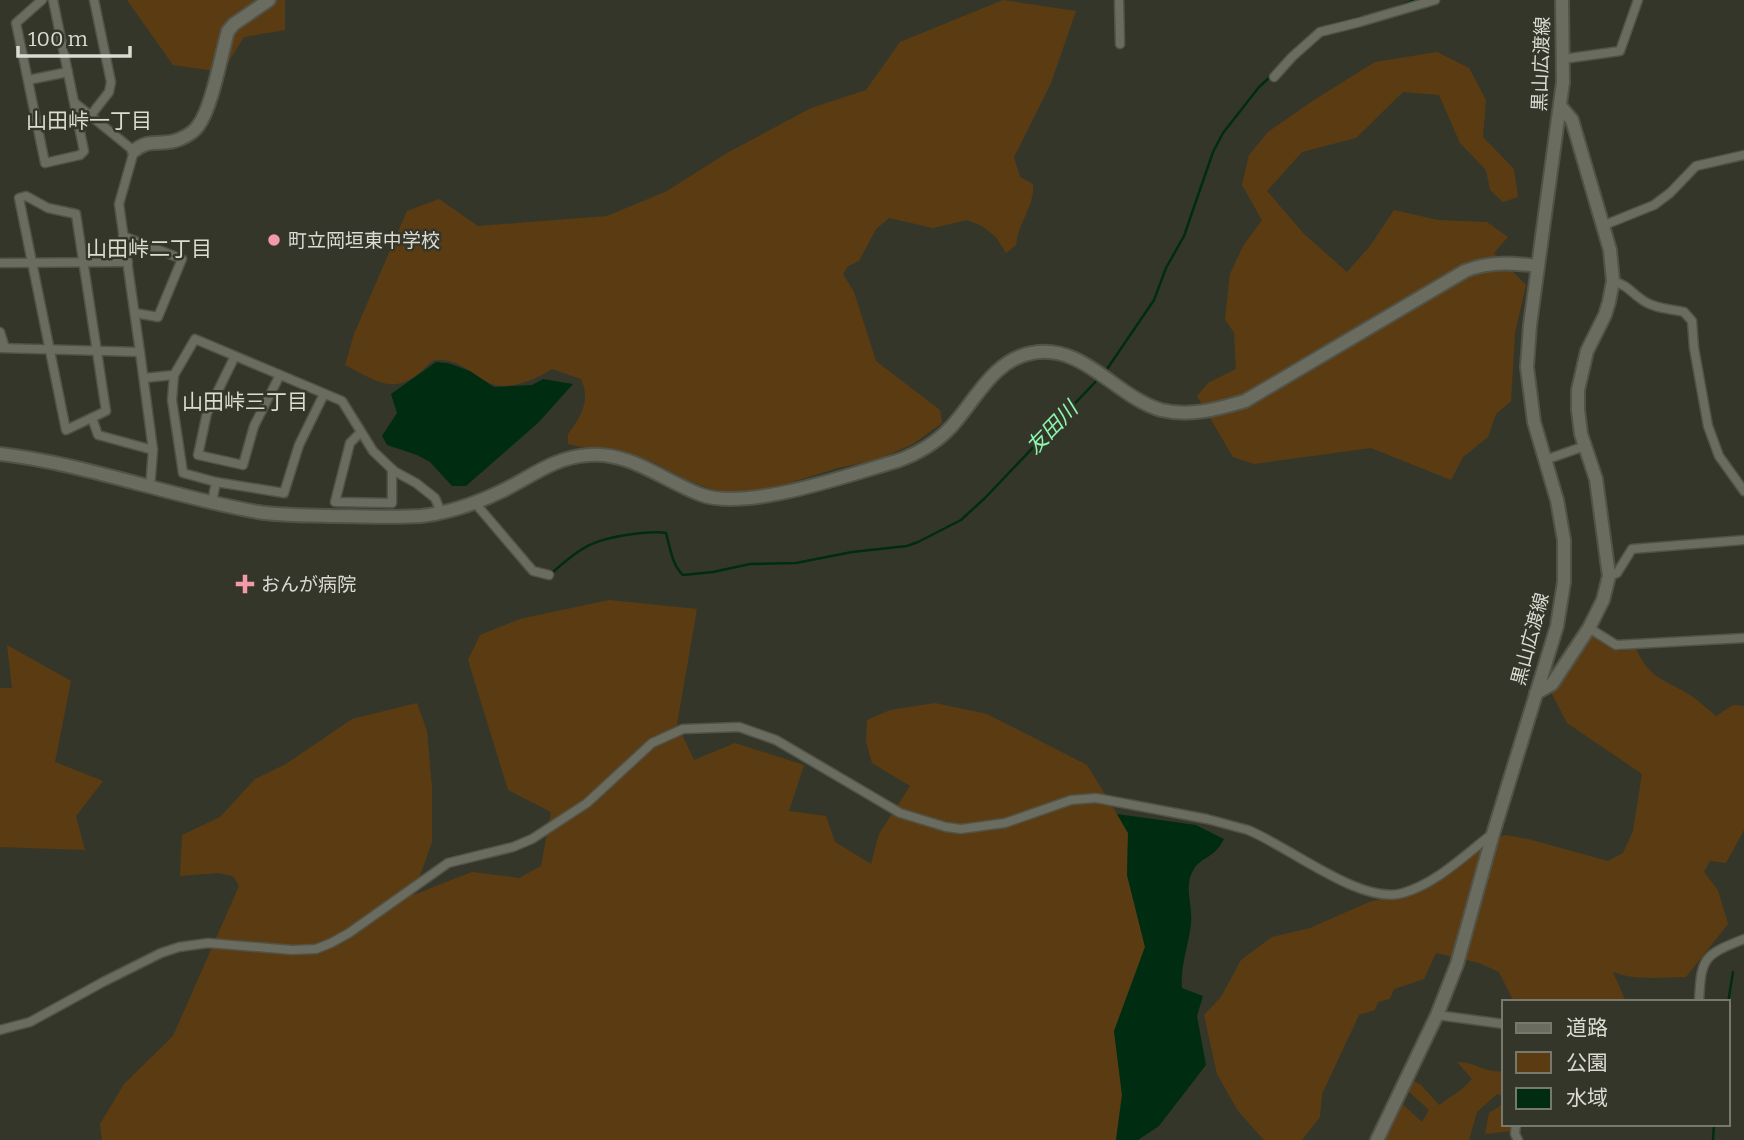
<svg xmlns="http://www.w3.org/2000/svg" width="1744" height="1140" viewBox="0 0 1744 1140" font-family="Bitter,'Noto Sans JP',serif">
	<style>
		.green { fill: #5b3c12 }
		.water { fill: #002d12 }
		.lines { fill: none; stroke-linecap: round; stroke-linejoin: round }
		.stream { stroke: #002d12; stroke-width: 2.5 }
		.street-casing { stroke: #515248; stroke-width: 11 }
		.secondary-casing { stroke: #515248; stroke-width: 16 }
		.street { stroke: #6a6c5f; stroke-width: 8 }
		.secondary { stroke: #6a6c5f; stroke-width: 12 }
		.poi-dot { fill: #f39aa9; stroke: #35362a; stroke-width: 2.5 }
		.labels { text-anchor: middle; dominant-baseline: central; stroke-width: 5; stroke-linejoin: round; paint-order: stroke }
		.street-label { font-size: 19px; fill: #dbdbd4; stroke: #35362a }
		.poi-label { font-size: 19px; fill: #dbdbd4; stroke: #35362a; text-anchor: start }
		.neighbourhood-label { font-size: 21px; fill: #dbddce; stroke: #35362a }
		.water-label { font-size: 21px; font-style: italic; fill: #8bf8ae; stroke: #35362a }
	</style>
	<rect width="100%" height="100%" fill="#35362a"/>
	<g class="green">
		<path d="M127,0H285V30L244,37L222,72L173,65Z"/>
		<path d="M1003,0L1076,11L1051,83L1014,157L1020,177L1033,184C1035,206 1018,223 1016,245L1006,253L996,237L982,226L967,220L933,228L889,218L876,229L859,261L848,266L843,274L854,292L876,361L940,410L942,423L913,444L877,460L838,468L763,491L723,494L685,479L653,462L615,450H595L568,444V434C581,417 591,400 581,379L552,369C535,379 515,389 495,385C478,381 463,360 441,360C432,359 429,364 423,370C392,397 376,380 345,365L354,334L407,211L439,199L478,226L607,216L667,191L727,153L811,108L866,90L900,42Z"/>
		<path d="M1437,52L1469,68L1486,100L1483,137L1514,169L1518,197L1503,202L1490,190L1486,170L1460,143L1439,95L1403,92L1356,138L1302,152L1267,191L1304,234L1347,272L1370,246L1394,210L1438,220L1487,222L1508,237L1494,253L1526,285L1515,333L1511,401L1496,414L1488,437L1463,457L1451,480L1371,448L1254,464L1233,457L1197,396L1208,383L1236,369L1234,333L1225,319L1230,274L1243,246L1262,220L1242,185L1249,155L1268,132L1314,100L1375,62Z"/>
		<path d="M609,600L697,609L677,724L694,760L735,743L804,765L789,811L826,816L835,842L871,864L879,834L910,786L872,763L866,741L867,720L890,710L935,703L987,714L1087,765L1117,814L1128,833L1127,875L1145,947L1114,1031L1122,1095L1116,1140H102L100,1124L124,1084L173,1036L239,886L233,876L218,873L180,876L182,835L220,817L255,779L286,764L352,719L417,703L427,731L432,788V842L413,895L472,872L519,878L541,866L551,812L508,790L468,660L480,635L520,619Z"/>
		<path d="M1591,635L1619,651L1636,649C1651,680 1662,678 1690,695C1699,701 1707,709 1716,716L1733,705L1744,706V830L1726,863L1710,861L1704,872L1718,890L1728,924L1686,977C1661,977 1637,981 1613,972L1626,1002H1514L1499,972L1479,963L1436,953L1424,979L1394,989L1390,999L1378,1002L1375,1010L1359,1015L1322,1094L1320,1117L1302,1140H1264L1238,1111L1217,1074L1204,1015L1221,997L1241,960L1272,937L1310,928L1369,902L1427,887L1484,844L1498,837L1505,835L1528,839L1608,861L1623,853L1633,831L1642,774L1567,723L1552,694L1571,662Z"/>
		<path d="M7,645L71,681L55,762L103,781L76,816L85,850L0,847V688H12Z"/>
		<path d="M1457,1062C1476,1061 1484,1074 1504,1071V1124H1519L1511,1131L1485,1134L1489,1113L1503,1104L1502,1096L1497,1094L1477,1112L1469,1140H1380L1399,1101L1422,1122L1429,1110L1407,1090L1410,1079L1421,1085L1439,1105L1462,1089L1472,1079Z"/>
	</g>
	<g class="water">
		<path d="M436,362L448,363L470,371L494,387L532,385L543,379L573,384L538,423L466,486H452L430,462L417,455L387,445L382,436L397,413L391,394Z"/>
		<path d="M1117,814L1196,825L1224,839C1215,858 1201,857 1194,869C1183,886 1193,905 1191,923C1189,945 1180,966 1182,988L1203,996L1197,1016L1206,1065L1159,1126L1138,1140H1116L1122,1095L1114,1031L1145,947L1127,875L1128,833Z"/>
	</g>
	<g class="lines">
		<g class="stream">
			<path d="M1389,10L1415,0"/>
			<path d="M1328,26L1362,17"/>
			<path d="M1105,372L1154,300L1166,268L1184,236L1213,152L1223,133L1259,87L1271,76"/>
			<path d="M553,572C582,546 594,539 633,534C644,533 656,531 666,533C670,547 672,565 683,575L713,572L750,564L796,563L852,552L907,546L918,542L961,520L985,498L1100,377"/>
			<path d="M1728,1003L1733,972"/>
			<path d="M1713,1140L1714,1124"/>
		</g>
		<g class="street-casing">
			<g id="street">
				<path d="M42,0L16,23L45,163L80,155L84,151L53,0"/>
				<path d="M1119,0L1120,44"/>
				<path d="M1563,59L1620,51L1638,0"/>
				<path d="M1274,77L1292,57L1320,32L1360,22L1435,0"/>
				<path d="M28,80L68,72"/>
				<path d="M91,115L109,92L111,82L94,0"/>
				<path d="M26,196L48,208L76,214L106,411L66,430L19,198Z"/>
				<path d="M1602,226L1654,205L1670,193L1696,166L1744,155"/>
				<path d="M123,236L182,259L158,317L135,313"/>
				<path d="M0,263L128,262"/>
				<path d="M1613,281C1630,287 1628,290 1641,299C1652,308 1670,309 1684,312L1692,321L1694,348L1708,426L1719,456L1744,491"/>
				<path d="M0,332L5,348"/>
				<path d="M0,348L140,352L119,204L134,151L75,103"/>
				<path d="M140,352L153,450L150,488"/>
				<path d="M235,356L207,413L198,455L243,465L254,426L280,375"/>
				<path d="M174,375L172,400L183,473L216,482"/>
				<path d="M144,378L174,375L195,339L342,401L373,451L394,471L416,483L435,498L441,512"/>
				<path d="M92,418L98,435L153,450"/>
				<path d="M361,432L350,443L335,502L392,503V469"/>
				<path d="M1545,460L1585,446"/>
				<path d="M212,502L216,482L284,493L299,445L324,394"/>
				<path d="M475,503L533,571L549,575"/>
				<path d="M1609,576L1617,573L1632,549L1744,540"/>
				<path d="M1589,628L1616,645L1744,638"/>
				<path d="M1699,1002C1701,958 1703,955 1744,939"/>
				<path d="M1437,1015L1504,1024"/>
				<path d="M0,1030L30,1022L103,982L161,953L179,947L208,943L292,950L316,949L331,943L349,933L448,863L513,847L532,839L587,803L652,743L683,729L739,727L776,740L900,813L946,827L961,829L1005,823L1071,800L1096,798L1207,819L1248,830C1288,846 1362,906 1403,893C1437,883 1465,855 1492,834"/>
				<path d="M1516,1124L1515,1134L1518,1140"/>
			</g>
		</g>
		<g class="secondary-casing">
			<g id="secondary">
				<path d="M134,151C149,137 162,147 180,139C187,136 194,132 198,126C212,108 221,55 228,31L234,24L269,0"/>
				<path d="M0,454C87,464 171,497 258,512C282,516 308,515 332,516C361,516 392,518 421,516C449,513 477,503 502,491C531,477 554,457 589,455C632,452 663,481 702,495C748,511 848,475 897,461C917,454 936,443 951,427C975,401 994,359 1032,353C1083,343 1116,397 1161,410C1190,417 1218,409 1245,401L1465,271C1490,261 1512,263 1538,266"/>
				<path d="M1536,693L1552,684L1589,628L1603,600L1609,576L1596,479L1581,434L1578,410V390L1587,351L1605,315L1609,302L1613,281L1610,250L1572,120L1561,107"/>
				<path d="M1377,1140L1437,1015L1457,964L1493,834L1557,626L1564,582V540L1557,500L1534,422L1527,367L1530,325L1563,82L1562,0"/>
			</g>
		</g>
		<use href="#street" class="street"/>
		<use href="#secondary" class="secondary"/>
	</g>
	<g class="poi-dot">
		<circle cx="274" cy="240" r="7"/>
		<path d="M241.5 573.5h7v7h7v7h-7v7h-7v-7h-7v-7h7z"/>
	</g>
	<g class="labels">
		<g class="street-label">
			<text transform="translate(1541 64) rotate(-88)">黒山広渡線</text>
			<text transform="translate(1530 639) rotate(-75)">黒山広渡線</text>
		</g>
		<g class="poi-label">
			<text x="288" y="240">町立岡垣東中学校</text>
			<text x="261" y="584">おんが病院</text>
		</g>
		<g class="neighbourhood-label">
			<text x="89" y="121">山田峠一丁目</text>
			<text x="149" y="249">山田峠二丁目</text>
			<text x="245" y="402">山田峠三丁目</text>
		</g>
		<g class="water-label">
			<text transform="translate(1052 428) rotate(-46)">友田川</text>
		</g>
	</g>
	<rect x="1502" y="1000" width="228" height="126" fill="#35362a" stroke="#77786e" stroke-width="2"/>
	<rect x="1516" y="1023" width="35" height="10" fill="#6a6c5f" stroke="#77786e" stroke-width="2"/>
	<text x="1566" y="1035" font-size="21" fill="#dbdbd4">道路</text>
	<rect x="1516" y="1052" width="35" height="21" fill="#5b3c12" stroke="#77786e" stroke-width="2"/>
	<text x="1566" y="1070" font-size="21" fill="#dbdbd4">公園</text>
	<rect x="1516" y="1088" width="35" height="21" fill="#002d12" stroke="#77786e" stroke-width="2"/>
	<text x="1566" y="1105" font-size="21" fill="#dbdbd4">水域</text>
	<path d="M18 46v10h112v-10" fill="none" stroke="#dbdbd4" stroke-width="3.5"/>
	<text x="28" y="46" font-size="21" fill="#dbdbd4" stroke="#35362a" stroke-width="5" paint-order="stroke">100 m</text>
</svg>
